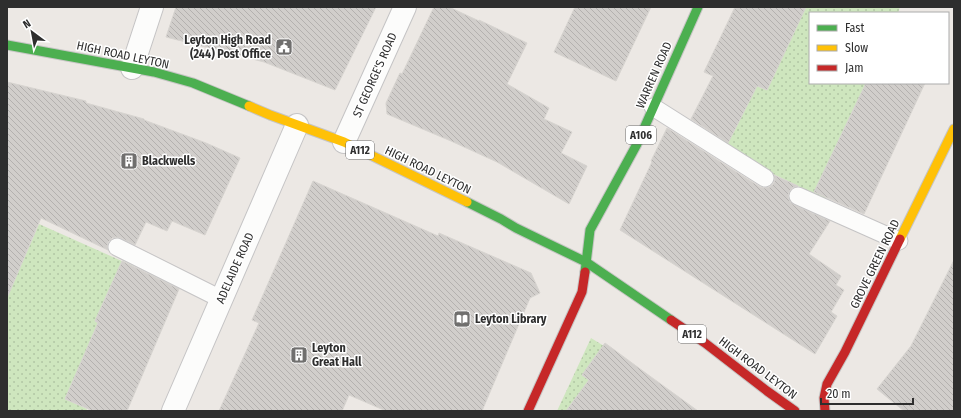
<svg xmlns="http://www.w3.org/2000/svg" width="961" height="418" viewBox="0 0 961 418" font-family="'Fira Sans Condensed',sans-serif">
	<style>
		.grass { fill: url(#grass-dots) }
		.building { fill: url(#building-back-hatch); stroke: #d7d4d0 }
		.lines { fill: none; stroke-linecap: round; stroke-linejoin: round }
		.lane-casing { stroke: #c5c4c5; stroke-width: 19 }
		.street-casing { stroke: #c5c4c5; stroke-width: 24 }
		.fast-casing { stroke: #c6c5c4; stroke-width: 11 }
		.slow-casing { stroke: #c6c5c4; stroke-width: 11 }
		.jam-casing { stroke: #c6c5c4; stroke-width: 11 }
		.lane { stroke: #fcfcfb; stroke-width: 17 }
		.street { stroke: #fcfcfb; stroke-width: 22 }
		.fast { stroke: #4caf50; stroke-width: 9 }
		.slow { stroke: #ffc107; stroke-width: 9 }
		.jam { stroke: #c62828; stroke-width: 9 }
		.labels { text-anchor: middle; dominant-baseline: central; stroke-width: 3; stroke-linejoin: round; paint-order: stroke }
		.shield { fill: #fff; stroke: #6d6d6d; stroke-width: 1 }
		.shield-label { font-size: 11px; font-weight: bold; fill: #2e2e2e }
		.poi-label { font-size: 12px; font-weight: bold; fill: #2e2e2e; stroke: #fff; text-anchor: start }
		.street-label { font-size: 12px; fill: #2e2e2e; stroke: #fff }
	</style>
	<defs>
		<pattern id="grass-dots" width="8" height="8" patternUnits="userSpaceOnUse"><rect width="8" height="8" fill="#cee6be"/><path d="M2 2h.1M6 6h.1" fill="none" stroke="#b1c6a4" stroke-width="1.8" stroke-linecap="round"/></pattern>
		<pattern id="building-back-hatch" width="6" height="6" patternUnits="userSpaceOnUse"><rect width="6" height="6" fill="#d1cecb"/><path d="M-1 5l2 2M0 0l6 6M5-1l2 2" fill="none" stroke="#b4b1af"/></pattern>
	</defs>
	<rect width="100%" height="100%" fill="#ece8e4"/>
	<g class="grass">
		<path d="M805,7H900L898,13H810V83H879L866,111L855,106L845,127L832,182L825,199L773,174L720,141L726,130L733,133L748,103L743,79L767,90Z"/>
		<path d="M39,224L133,266L124,286L113,281L95,321L98,323L89,343L96,347L78,389L71,385L65,399L87,409L86,411H7V298L9,292L7,281L13,283Z"/>
		<path d="M591,338L604,346L582,375L589,380L567,410L568,411H557Z"/>
	</g>
	<g class="building">
		<path d="M176,7H376L335,90L264,62L166,37Z"/>
		<path d="M434,7H449L479,21V20L527,43L507,84L549,108L544,119L572,132L561,153L587,166L569,204L497,162L451,141L387,114L386,103L400,73L402,74Z"/>
		<path d="M575,7H651L616,81L554,52Z"/>
		<path d="M735,7H806L767,90L757,86L728,143L691,119L713,76L704,72Z"/>
		<path d="M7,82L86,101V103L144,119V120L206,143L240,158L205,235L172,221L167,231L146,222L135,245L121,238L116,237L112,238L108,242L107,247L108,250L41,218L7,298Z"/>
		<path d="M866,83H925L864,214L814,192Z"/>
		<path d="M667,128L760,187L765,188L770,187L774,183L775,179L774,175L798,186L792,188L789,192L788,197L790,202L794,205L830,221L809,254L841,276L836,285L844,290L831,312L837,316L815,354L620,230L652,162L651,161Z"/>
		<path d="M313,181L438,236L439,233L531,273L540,293L530,298L482,411H386L349,395L342,411H219L259,323L252,320Z"/>
		<path d="M954,260V411H904L877,389L911,346Z"/>
		<path d="M122,261L179,289L127,411H93L65,399L98,323L95,321Z"/>
		<path d="M605,343L647,374L698,411H566L589,380L582,375Z"/>
	</g>
	<g class="lines">
		<g class="lane-casing">
			<g id="lane">
				<path d="M653,107L765,178"/>
				<path d="M798,196L899,241"/>
				<path d="M117,247L221,299"/>
			</g>
		</g>
		<g class="street-casing">
			<g id="street">
				<path d="M132,68L152,7"/>
				<path d="M344,142L405,7"/>
				<path d="M173,411L297,125"/>
			</g>
		</g>
		<g class="fast-casing">
			<g id="fast">
				<path d="M7,45L154,72L193,83L249,106"/>
				<path d="M467,202L501,219L516,228L586,262L671,320"/>
				<path d="M585,272L590,230L637,144L698,7"/>
			</g>
		</g>
		<g class="slow-casing">
			<g id="slow">
				<path d="M249,106L270,115L344,142L467,202"/>
				<path d="M900,239L954,129"/>
			</g>
		</g>
		<g class="jam-casing">
			<g id="jam">
				<path d="M671,320L705,343L767,391L795,411"/>
				<path d="M528,411L582,292L585,272"/>
				<path d="M825,411L824,398L827,384L845,352L900,239"/>
			</g>
		</g>
		<use href="#lane" class="lane"/>
		<use href="#street" class="street"/>
		<use href="#fast" class="fast"/>
		<use href="#slow" class="slow"/>
		<use href="#jam" class="jam"/>
	</g>
	<defs>
		<g id="civic-square" transform="scale(0.9)"><rect x="-9" y="-9" width="18" height="18" rx="4" fill="#706f6e" stroke="#fff"/><path d="M-.6-6.5H3V-4.5H.6V-3L4-1V1h2V6H-6V1h2V-1L-.6-3ZM-1.2 2.5V6h2.4V2.5Z" fill="#fff"/></g>
		<g id="building-square" transform="scale(0.9)"><rect x="-9" y="-9" width="18" height="18" rx="4" fill="#706f6e" stroke="#fff"/><path d="M-4-6H4V6H1V3H-1V6H-4ZM-2.5-4.3h1.7v1.8h-1.7ZM.8-4.3h1.7v1.8H.8ZM-2.5-1h1.7V.8h-1.7ZM.8-1h1.7V.8H.8Z" fill="#fff"/></g>
		<g id="library-square" transform="scale(0.9)"><rect x="-9" y="-9" width="18" height="18" rx="4" fill="#706f6e" stroke="#fff"/><path d="M-6-4Q-3-5.5-.7-3.5V5Q-3 3-6 4ZM6-4Q3-5.5 .7-3.5V5Q3 3 6 4Z" fill="#fff"/></g>
	</defs>
	<g fill-rule="evenodd">
		<use href="#civic-square" x="284" y="47"/>
		<use href="#building-square" x="129" y="161"/>
		<use href="#library-square" x="462" y="319"/>
		<use href="#building-square" x="299" y="355"/>
	</g>
	<g class="labels">
		<g class="shield">
			<rect x="626" y="126" width="30" height="18" rx="3"/>
			<rect x="346" y="141" width="28" height="18" rx="3"/>
			<rect x="678" y="325" width="28" height="18" rx="3"/>
		</g>
		<g class="shield-label">
			<text x="641" y="135">A106</text>
			<text x="360" y="150">A112</text>
			<text x="692" y="334">A112</text>
		</g>
		<g class="poi-label">
			<text x="271" y="40" text-anchor="end">Leyton High Road<tspan x="271" dy="14">(244) Post Office</tspan></text>
			<text x="142" y="161">Blackwells</text>
			<text x="475" y="319">Leyton Library</text>
			<text x="312" y="348">Leyton<tspan x="312" dy="14">Great Hall</tspan></text>
		</g>
		<g class="street-label">
			<text transform="translate(123 55) rotate(12)">HIGH ROAD LEYTON</text>
			<text transform="translate(375 75) rotate(-66)">ST GEORGE'S ROAD</text>
			<text transform="translate(654 75) rotate(-66)">WARREN ROAD</text>
			<text transform="translate(428 170) rotate(26)">HIGH ROAD LEYTON</text>
			<text transform="translate(875 264) rotate(-64)">GROVE GREEN ROAD</text>
			<text transform="translate(235 268) rotate(-66)">ADELAIDE ROAD</text>
			<text transform="translate(758 368) rotate(37)">HIGH ROAD LEYTON</text>
		</g>
	</g>
	<rect width="961" height="418" fill="none" stroke="#2e2e2e" stroke-width="16"/>
	<rect x="809" y="12" width="140" height="72" fill="#ffffff" stroke="#ababab"/>
	<rect x="817" y="25" width="20" height="6" fill="#4caf50" stroke="#ababab"/>
	<text x="845" y="32" font-size="12" fill="#2e2e2e">Fast</text>
	<rect x="817" y="45" width="20" height="6" fill="#ffc107" stroke="#ababab"/>
	<text x="845" y="52" font-size="12" fill="#2e2e2e">Slow</text>
	<rect x="817" y="65" width="20" height="6" fill="#c62828" stroke="#ababab"/>
	<text x="845" y="72" font-size="12" fill="#2e2e2e">Jam</text>
	<g transform="translate(32 32) rotate(328)" stroke="#ffffff" stroke-width="3" paint-order="stroke">
	<path d="M0-3L7 15L0 10L-7 15Z" fill="#2e2e2e"/>
	<text y="-6" font-size="11" font-weight="bold" text-anchor="middle" fill="#2e2e2e">N</text>
	</g>
	<path d="M821 398v6h92v-6" fill="none" stroke="#2e2e2e" stroke-width="2"/>
	<text x="827" y="398" font-size="12" fill="#2e2e2e" stroke="#ffffff" stroke-width="3" paint-order="stroke">20 m</text>
</svg>
